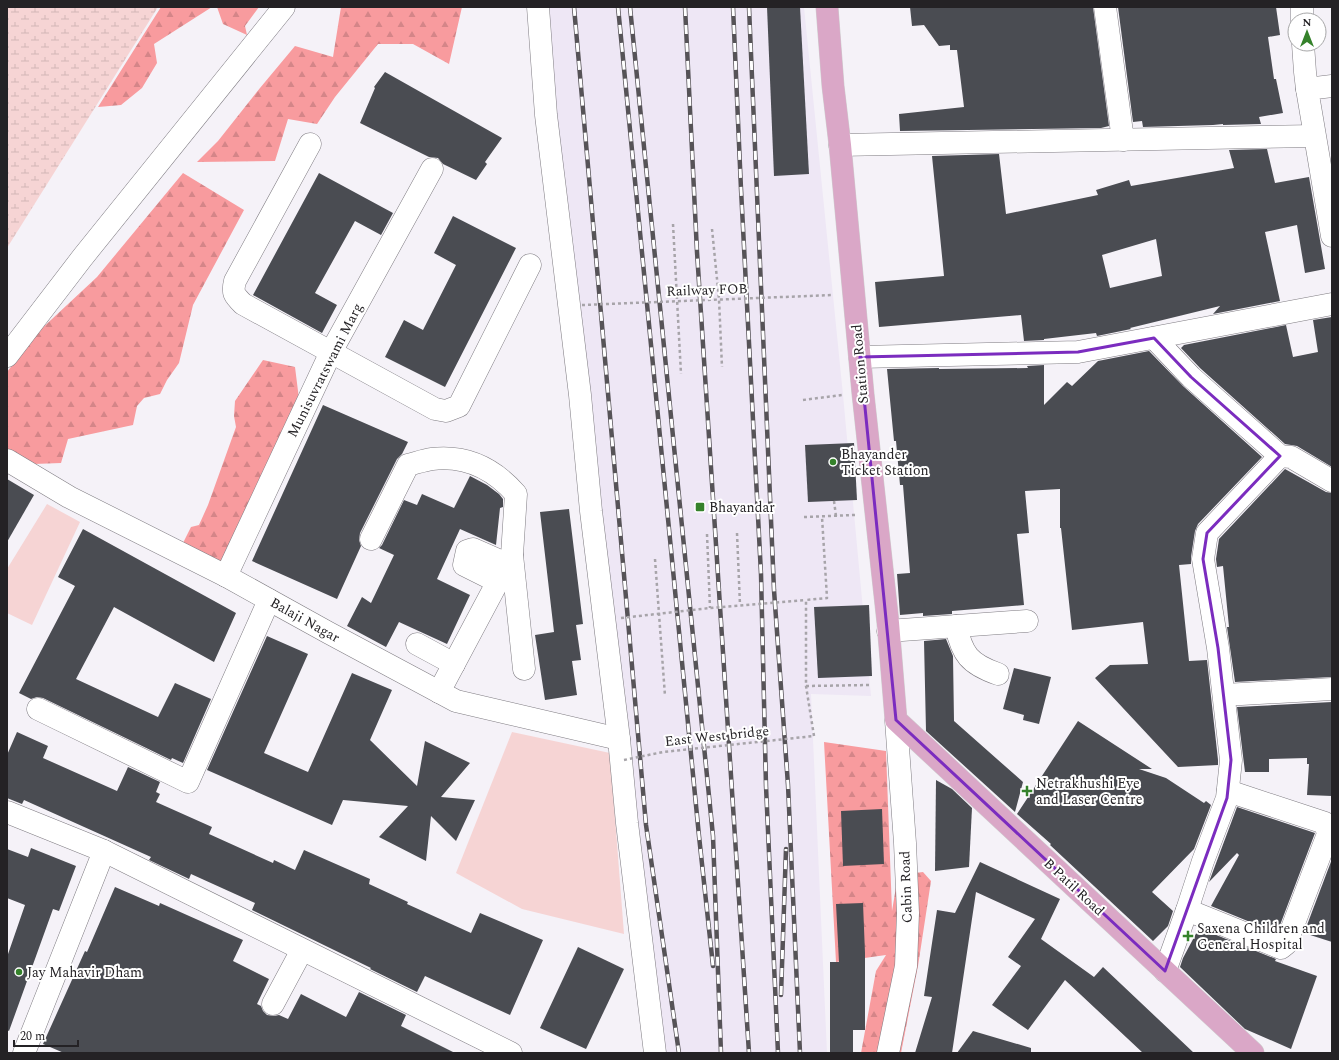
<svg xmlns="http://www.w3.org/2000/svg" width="1339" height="1060" viewBox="0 0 1339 1060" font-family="Spectral,serif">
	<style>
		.built { fill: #eee7f5 }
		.green { fill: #f6d4d4 }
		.forest { fill: url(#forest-firs) }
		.wetland { fill: url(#wetland-marsh) }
		.building { fill: #4a4c52; fill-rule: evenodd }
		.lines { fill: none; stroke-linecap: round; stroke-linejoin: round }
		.minor-casing { stroke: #7f7c82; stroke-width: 23 }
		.major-casing { stroke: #cfcecf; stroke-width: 23 }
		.path { stroke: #a7a4a9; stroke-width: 2.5; stroke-dasharray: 3 3; stroke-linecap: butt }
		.minor { stroke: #fff; stroke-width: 22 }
		.major { stroke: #daa7c7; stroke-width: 22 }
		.rail-casing { stroke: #565357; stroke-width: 4.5 }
		.rail { stroke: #fff; stroke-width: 3; stroke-dasharray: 9; stroke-linecap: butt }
		.path-bridge { stroke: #a7a4a9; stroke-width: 2.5; stroke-dasharray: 3 3; stroke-linecap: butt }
		.marked { fill: none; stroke: #7b2cbf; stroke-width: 3; stroke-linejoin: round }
		.poi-dot { fill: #35822b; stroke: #fff; stroke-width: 1.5 }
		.labels { text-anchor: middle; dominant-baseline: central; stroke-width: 4; stroke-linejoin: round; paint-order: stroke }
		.street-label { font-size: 14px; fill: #242225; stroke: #fff }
		.poi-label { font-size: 14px; fill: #242225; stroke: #fff; text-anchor: start }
	</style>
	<defs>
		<pattern id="forest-firs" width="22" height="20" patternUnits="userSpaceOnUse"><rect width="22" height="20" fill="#f89b9e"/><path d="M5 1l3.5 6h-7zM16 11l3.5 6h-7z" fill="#d48588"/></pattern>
		<pattern id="wetland-marsh" width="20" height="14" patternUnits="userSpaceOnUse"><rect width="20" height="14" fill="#f6d4d4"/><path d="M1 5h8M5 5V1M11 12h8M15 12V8" fill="none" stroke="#d3b6b6"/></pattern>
	</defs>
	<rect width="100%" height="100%" fill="#f5f2f8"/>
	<path class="built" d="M538,7H804L843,395L871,696L811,694L827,1053H655Z"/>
	<g class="green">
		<path d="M47,504L80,522L32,625L7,613V569Z"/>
		<path d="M512,732L610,753L624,934L522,909L456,873Z"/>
	</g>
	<g class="forest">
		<path d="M161,7H212L154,44L157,63L142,88L121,105L98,107Z"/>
		<path d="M217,7H259L245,26L247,35L223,24Z"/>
		<path d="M341,7H462L449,64L413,44H378L335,97L317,124L288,119L275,161L197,162L218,141L260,88L295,46L333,57Z"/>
		<path d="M183,173L244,210L193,305L179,363L167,380L160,394L144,398L137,406L133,425L68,439L61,463L34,464L7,449V372L37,333L97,277Z"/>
		<path d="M263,360L295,367L299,399L221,566L183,543L191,527L199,525L208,505L236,427L234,416L235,401Z"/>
		<path d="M824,742L886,751L892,911L898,875L923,872L931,881L918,966L901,1053H861L876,971L886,955L836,962Z"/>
	</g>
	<path class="wetland" d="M7,7H158L7,248Z"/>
	<g class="building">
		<path d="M767,7H800L809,174L774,176Z"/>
		<path d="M910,7H1093L1109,126L1101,128L900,131L899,114L964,107L957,50H950V45L939,46L924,25L912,26Z"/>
		<path d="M1118,7H1276L1280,35L1268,37L1274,79H1276L1283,113L1259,117L1261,124L1223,125V124L1213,125L1143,127L1142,121L1133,122Z"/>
		<path d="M385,72L502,138L485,162L487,164L476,180L443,164L438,158L429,157L360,123L375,88L374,87Z"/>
		<path d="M1267,149L1275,183L1309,177L1325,269L1305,273L1297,225L1265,232L1280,301L1213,314L1220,306L1130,328L1131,329L1097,336L1096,333L1044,339V340L1024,341L1021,315L879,327L875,282L944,276L932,156L999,154L1006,214L1098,195L1096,190L1129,180L1131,186L1234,168L1229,150ZM1156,239L1162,276L1110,288L1102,255Z"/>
		<path d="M319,173L393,213L381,235L355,221L315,293L337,305L322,333L253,295Z"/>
		<path d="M453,216L516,248L445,387L385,357L404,320L423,330L456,265L434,253Z"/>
		<path d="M1332,317V467L1297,446L1285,444L1200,368L1181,348L1184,345L1286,325L1293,357L1318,352L1313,320Z"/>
		<path d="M1149,351L1183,386L1262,457L1198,524L1195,531L1191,557V564L1179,565L1189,661L1207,660L1218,760V765L1178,767L1095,678L1110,665L1148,664L1143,622L1072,630L1061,528H1060V489L1025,491L1029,533L1017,534L1024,605L952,611V614L923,616V613L900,615L897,574L910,573L903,485H900L896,441H894L887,369L939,368V369L1028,368L1027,366L1044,365V405L1067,382L1072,386L1098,361Z"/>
		<path d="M323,405L408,442L402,454L397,459L360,533L359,540L361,546L337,599L252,561Z"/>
		<path d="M854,443L857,500L808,502L805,445Z"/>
		<path d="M1285,469L1326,492L1332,493V677L1235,682L1227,627H1229L1223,566L1217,567L1216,559L1219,539Z"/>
		<path d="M470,476L487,485L499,494L503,499V507L500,508L496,545L460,529L437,579L470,595L447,644L399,622L386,647L347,626L362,597L371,603L394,555L379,548L382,545L404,500L417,505L422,494L454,508Z"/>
		<path d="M7,479L34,495L7,542Z"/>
		<path d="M569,509L583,624L576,625L581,660L572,661L577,695L545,700L535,635L554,632L540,512Z"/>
		<path d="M83,529L236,613L214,662L114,607L76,679L158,717L175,683L211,699L183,763L172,758L171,760L43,698L37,697L31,699L19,693L75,586L58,577Z"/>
		<path d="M869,605L872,676L818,678L814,607Z"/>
		<path d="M267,636L308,654L264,753L308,772L352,673L392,690L370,740L417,786L425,741L470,763L441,797L475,800L456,841L431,816L426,861L379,837L408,806L343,800L332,825L207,770Z"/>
		<path d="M946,639L953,656L954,721L1023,782L1015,812L926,731L924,641Z"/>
		<path d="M1014,668L1051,677L1039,724L1023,720L1024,715L1003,709Z"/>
		<path d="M1332,702V796L1307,795L1309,764H1307V758L1269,759V772H1245L1237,707Z"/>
		<path d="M1078,721L1152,769H1139L1166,778L1204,803L1206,801L1211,805L1194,849L1152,892L1173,911L1168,926L1153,941L1050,845L1051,844L1017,814Z"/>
		<path d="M17,732L48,746L43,758L117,791L128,767L160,782L156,792L160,794L156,802L212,827L209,834L273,863L274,860L295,870L304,850L370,879L369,884L408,902L407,904L471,933L480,913L543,940L510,1015L425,976L417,992L370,969L371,968L252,910L255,903L191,874L189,879L185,877L149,860L151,857L24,800L22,804L7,798V755Z"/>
		<path d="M936,780L952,789L972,808L969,867L935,871Z"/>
		<path d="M1237,807L1315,833L1277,933L1211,906L1239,855L1237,853L1209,882Z"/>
		<path d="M882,809L884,864L843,866L841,811Z"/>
		<path d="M31,848L76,866L59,911L53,909L9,1031L7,1030V957L25,905L7,898V849L28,857Z"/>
		<path d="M1332,859V942L1304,933Z"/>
		<path d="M980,862L1060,899L1041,939L1094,977L1103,967L1194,1053H1143L1065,980L1028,1030L992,1005L1021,966L1008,957L1035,919L976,892L952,1053H915L932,997L924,996L937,910L955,913Z"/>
		<path d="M115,887L159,906L160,903L243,940L233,961L269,979L257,1004L261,1006L263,1011L267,1015L274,1016L279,1015L288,1019L301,994L346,1017L359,992L406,1015L401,1026L455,1053H64L43,1044L85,951L87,952Z"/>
		<path d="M863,903L865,953V1030H853V1053H830V962H839L836,904Z"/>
		<path d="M1199,928L1276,959L1275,961L1317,976L1291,1049L1245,1029L1180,967L1183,958Z"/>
		<path d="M578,947L624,969L586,1049L540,1028Z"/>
		<path d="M973,1031L1031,1048V1053H957Z"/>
	</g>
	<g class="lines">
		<g class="minor-casing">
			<g id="minor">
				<path d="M538,7L546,115L580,395L591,511L619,739L627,823L655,1053"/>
				<path d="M1105,7L1123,140"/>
				<path d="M1302,7V20"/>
				<path d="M1303,44L1305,72L1307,89"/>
				<path d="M1332,86L1307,89L1332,236"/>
				<path d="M310,144L235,281C232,293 234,295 243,304L435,409L446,411L459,406L530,265"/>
				<path d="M840,145L1314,136"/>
				<path d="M1154,338L1191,377L1280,456L1291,457L1332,481"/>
				<path d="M7,356L82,258L284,7"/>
				<path d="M860,357L1078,352L1332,304"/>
				<path d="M7,460L69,497L226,576L329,633L456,701L619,739"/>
				<path d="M371,539L408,465C416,463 424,460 432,459C466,455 494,469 516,494L512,555L524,669"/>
				<path d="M226,576L331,352L432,169"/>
				<path d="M498,582L464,565L467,551L473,549L507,564"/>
				<path d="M956,626C962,654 969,664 998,674"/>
				<path d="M888,631L1027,621"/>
				<path d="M417,644L454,664"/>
				<path d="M439,692L512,555"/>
				<path d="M1224,695L1332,689"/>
				<path d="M38,709L188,782L269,600"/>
				<path d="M7,812L104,851L511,1053"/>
				<path d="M1187,910L1281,948L1286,944L1328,834L1325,823L1228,791"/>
				<path d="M1165,971L1187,910L1203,861L1227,798L1231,760L1218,648L1203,559L1207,533L1280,456"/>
				<path d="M273,1004L302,950"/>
				<path d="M24,1053L104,851"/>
				<path d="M888,1053L906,966L908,913L905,843L896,720"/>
			</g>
		</g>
		<g class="major-casing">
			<path id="major" d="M827,7L833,86L840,145L863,394L888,623L896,720L1253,1053"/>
		</g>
		<g class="path">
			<path d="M673,224L681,374"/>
			<path d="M712,229L719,299L722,367"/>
			<path d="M803,400L842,395"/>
			<path d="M834,501L836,516"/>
			<path d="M804,517L855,515"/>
			<path d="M737,533L740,605"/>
			<path d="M707,534L710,608"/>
			<path d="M655,559L665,696"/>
			<path d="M806,686L871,685"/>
			<path d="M814,736L806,686V600L827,598L822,517"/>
		</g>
		<use href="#minor" class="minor"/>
		<use href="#major" class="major"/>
		<g class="rail-casing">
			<g id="rail">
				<path d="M574,7L646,825L679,1053"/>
				<path d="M618,7L699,836L713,966"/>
				<path d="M630,7L713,836L721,1053"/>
				<path d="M685,7L697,252L749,1053"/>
				<path d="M733,7L741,189L761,574L766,786L778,1053"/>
				<path d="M749,7L774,590L788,785L800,1053"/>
				<path d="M781,995L786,849"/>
			</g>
		</g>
		<use href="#rail" class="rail"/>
		<g class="path-bridge">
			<path d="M582,305L833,295"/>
			<path d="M621,618L710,608L806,600"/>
			<path d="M624,760L663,752L814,736"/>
		</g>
	</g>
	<path class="marked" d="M1154,338L1191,377L1280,456L1207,533L1203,559L1218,648L1231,760L1227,798L1165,971L896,720L860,357L1078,352Z"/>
	<g class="poi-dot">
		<circle cx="833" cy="462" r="4"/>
		<rect x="695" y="502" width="10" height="10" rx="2"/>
		<path d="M1025 785h4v4h4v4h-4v4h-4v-4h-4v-4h4z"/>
		<path d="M1186 930h4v4h4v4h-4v4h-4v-4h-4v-4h4z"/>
		<circle cx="19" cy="972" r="4"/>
	</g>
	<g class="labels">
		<g class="street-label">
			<text transform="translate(707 290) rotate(-2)">Railway FOB</text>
			<text transform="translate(860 364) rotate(-95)">Station Road</text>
			<text transform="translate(325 370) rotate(-63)">Munisuvratswami Marg</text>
			<text transform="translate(305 620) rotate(29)">Balaji Nagar</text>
			<text transform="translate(717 736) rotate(-6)">East West bridge</text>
			<text transform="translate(906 887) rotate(-92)">Cabin Road</text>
			<text transform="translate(1074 887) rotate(43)">B Patil Road</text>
		</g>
		<g class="poi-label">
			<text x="841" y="454">Bhayander<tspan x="841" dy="16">Ticket Station</tspan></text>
			<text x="709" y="507">Bhayandar</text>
			<text x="1036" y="783">Netrakhushi Eye<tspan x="1036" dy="16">and Laser Centre</tspan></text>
			<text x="1197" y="928">Saxena Children and<tspan x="1197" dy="16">General Hospital</tspan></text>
			<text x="27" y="972">Jay Mahavir Dham</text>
		</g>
	</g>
	<rect width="1339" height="1060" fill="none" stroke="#242225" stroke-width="16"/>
	<g transform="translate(1307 32)"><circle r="19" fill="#ffffff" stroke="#a7a7a8"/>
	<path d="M0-3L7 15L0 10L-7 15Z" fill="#35822b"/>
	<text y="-6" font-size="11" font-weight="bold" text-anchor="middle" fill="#242225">N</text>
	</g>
	<path d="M14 1040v6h64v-6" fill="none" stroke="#242225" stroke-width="2"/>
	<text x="20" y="1040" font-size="12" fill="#242225" stroke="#ffffff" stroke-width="3" paint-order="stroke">20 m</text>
</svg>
